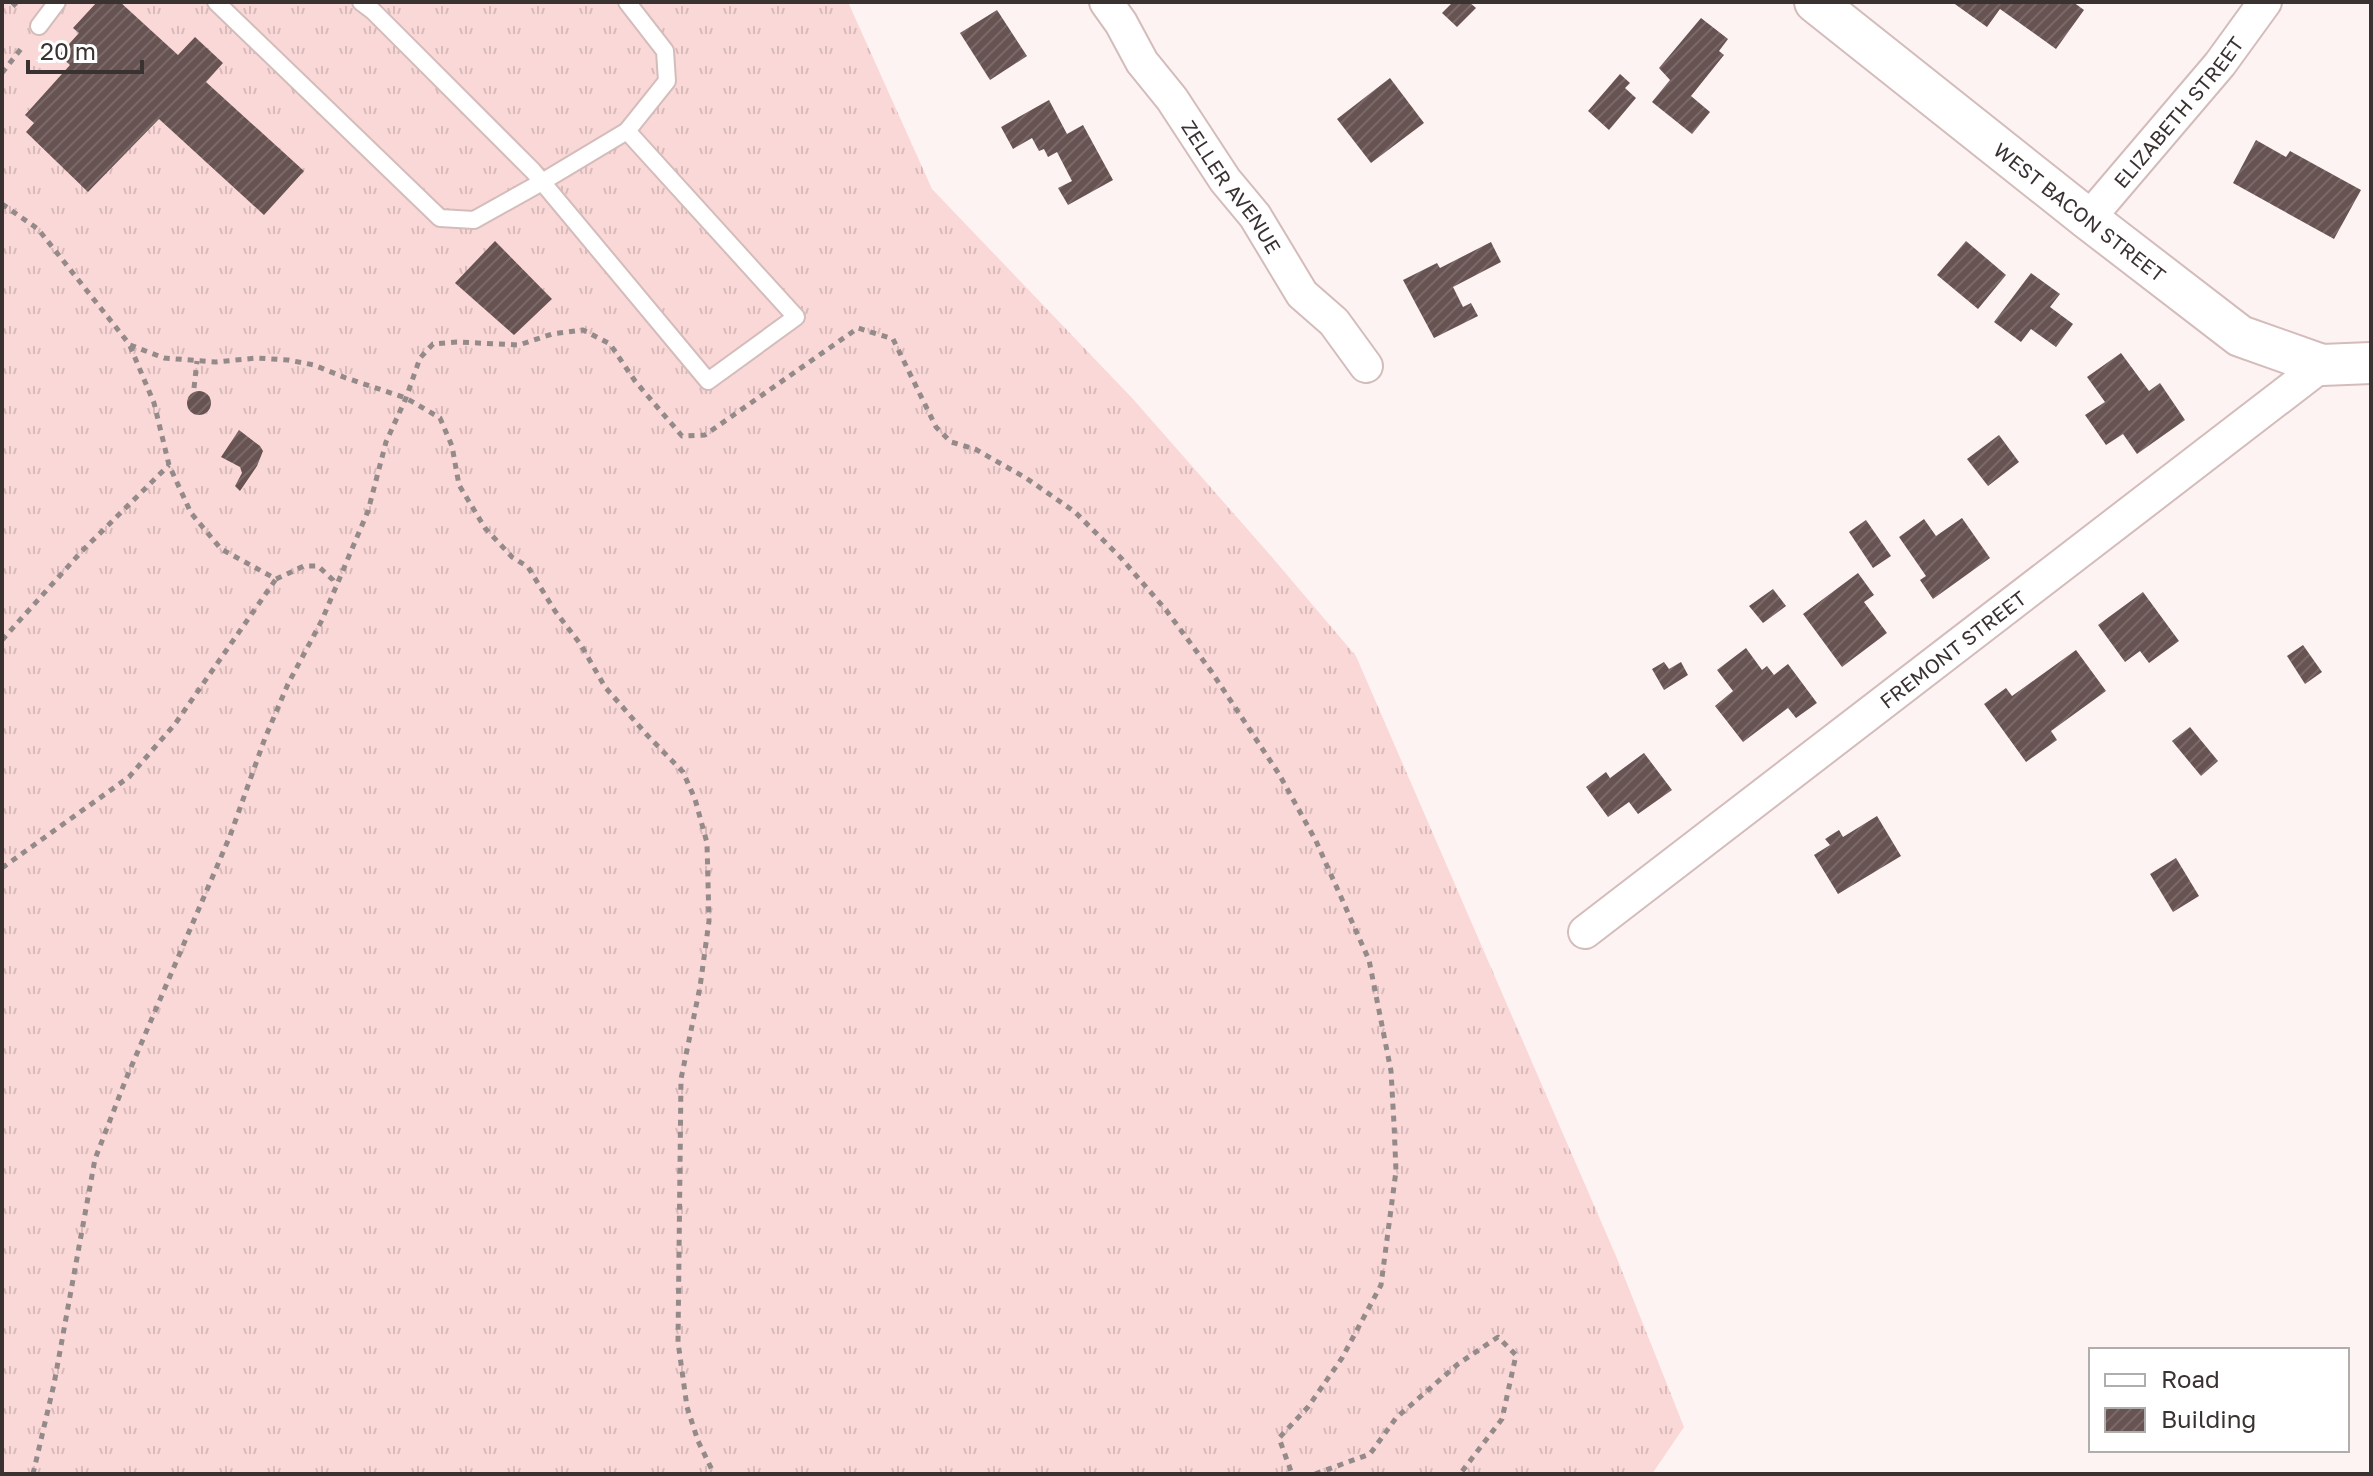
<svg xmlns="http://www.w3.org/2000/svg" width="2373" height="1476" viewBox="0 0 2373 1476" font-family="'Golos Text',sans-serif">
	<style>
		.grass { fill: url(#grass-tufts) }
		.building { fill: url(#building-hatch) }
		.lines { fill: none; stroke-linecap: round; stroke-linejoin: round }
		.service-casing { stroke: #d4bcbb; stroke-width: 20 }
		.minor-casing { stroke: #d4bcbb; stroke-width: 36 }
		.tertiary-casing { stroke: #d4bcbb; stroke-width: 44 }
		.path { stroke: #948a8a; stroke-width: 5; stroke-dasharray: 6 6; stroke-linecap: butt }
		.service { stroke: #fff; stroke-width: 16 }
		.minor { stroke: #fff; stroke-width: 32 }
		.tertiary { stroke: #fff; stroke-width: 40 }
		.labels { text-anchor: middle; dominant-baseline: central; stroke-width: 8; stroke-linejoin: round; paint-order: stroke }
		.street-label { font-size: 20px; fill: #3a3131; stroke: #fff }
	</style>
	<defs>
		<pattern id="grass-tufts" width="24" height="20" patternUnits="userSpaceOnUse" patternTransform="scale(2)"><rect width="24" height="20" fill="#fad8d7"/><path d="M3 7l-1-3M5 7V3M7 7l1-3M15 17l-1-3M17 17v-4M19 17l1-3" fill="none" stroke="#d7bab9"/></pattern>
		<pattern id="building-hatch" width="6" height="6" patternUnits="userSpaceOnUse" patternTransform="scale(2)"><rect width="6" height="6" fill="#675352"/><path d="M-1 1l2-2M0 6l6-6M5 7l2-2" fill="none" stroke="#7a6968"/></pattern>
	</defs>
	<rect width="100%" height="100%" fill="#fef3f3"/>
	<path class="grass" d="M2,2H848L932,189L1133,399L1271,556L1356,656L1616,1256L1684,1427L1652,1474H2Z"/>
	<g class="building">
		<path d="M97,2H120L178,55L195,37L223,63L206,82L304,171L264,215L159,119L88,192L26,132L34,123L25,115L70,65L59,55L79,33L73,28Z"/>
		<path d="M1453,2H1469L1476,8L1457,27L1442,13Z"/>
		<path d="M1952,2H2073L2084,10L2056,49L2000,9L1987,27Z"/>
		<path d="M997,10L1027,56L990,80L960,33Z"/>
		<path d="M1701,18L1728,39L1719,51L1724,55L1691,96L1710,112L1692,134L1652,102L1670,80L1659,68Z"/>
		<path d="M1620,74L1630,83L1625,88L1636,98L1609,130L1588,111Z"/>
		<path d="M1390,78L1424,123L1371,163L1337,119Z"/>
		<path d="M1049,100L1067,134L1083,125L1113,180L1068,205L1058,188L1072,181L1057,152L1048,157L1044,149L1039,151L1032,138L1013,149L1001,127Z"/>
		<path d="M2256,140L2286,157L2290,151L2361,190L2334,239L2233,183Z"/>
		<path d="M495,241L552,299L514,335L455,283Z"/>
		<path d="M1966,241L2006,275L1978,309L1937,275Z"/>
		<path d="M1491,242L1501,262L1453,287L1463,307L1471,303L1478,316L1434,338L1403,280L1437,263L1440,268Z"/>
		<path d="M2031,273L2060,294L2050,307L2073,324L2056,347L2031,329L2021,342L1994,322Z"/>
		<path d="M2121,353L2149,391L2160,383L2185,420L2137,454L2123,434L2106,445L2085,415L2105,402L2087,377Z"/>
		<circle cx="199" cy="403" r="12"/>
		<path d="M239,430L260,446L263,451L257,466L240,491L235,486L242,473L240,467L221,457Z"/>
		<path d="M1999,435L2019,462L1988,486L1967,459Z"/>
		<path d="M1962,518L1990,558L1933,599L1920,580L1926,576L1899,537L1924,519L1936,536Z"/>
		<path d="M1866,520L1891,556L1873,568L1849,532Z"/>
		<path d="M1858,573L1874,595L1864,602L1887,633L1842,667L1803,614Z"/>
		<path d="M1773,589L1786,606L1763,623L1749,606Z"/>
		<path d="M2143,592L2179,641L2149,663L2140,651L2125,662L2098,625Z"/>
		<path d="M2303,645L2322,672L2305,684L2287,656Z"/>
		<path d="M1746,648L1762,670L1767,666L1774,675L1788,664L1817,703L1796,718L1788,708L1743,742L1715,706L1733,691L1717,670Z"/>
		<path d="M2076,650L2106,691L2051,731L2057,740L2026,762L1984,704L2006,688L2012,696Z"/>
		<path d="M1664,662L1669,669L1681,662L1688,675L1664,690L1652,669Z"/>
		<path d="M2190,727L2218,761L2201,776L2172,741Z"/>
		<path d="M1644,753L1672,790L1638,814L1629,802L1608,817L1586,787L1606,772L1610,778Z"/>
		<path d="M1877,816L1901,856L1838,894L1814,855L1830,845L1825,839L1839,830L1843,837Z"/>
		<path d="M2176,858L2199,896L2173,912L2150,874Z"/>
	</g>
	<g class="lines">
		<g class="service-casing">
			<g id="service">
				<path d="M216,2L440,218L474,220L542,182L627,131"/>
				<path d="M361,2L373,11L533,171L708,381L796,317L627,131L667,81L665,51L627,2"/>
				<path d="M39,26L57,2"/>
			</g>
		</g>
		<g class="minor-casing">
			<g id="minor">
				<path id="s1" d="M1106,2L1121,23L1142,62L1172,99L1225,180L1255,216L1302,294L1334,322L1366,366"/>
				<path id="s2" d="M2088,219L2220,64L2265,2"/>
				<path id="s3" d="M1585,932L2322,365"/>
			</g>
		</g>
		<g class="tertiary-casing">
			<g id="tertiary">
				<path id="s4" d="M1815,2L2088,219L2240,336L2322,365L2371,363"/>
			</g>
		</g>
		<g class="path">
			<path d="M12,2L20,10"/>
			<path d="M2,73L24,45"/>
			<path d="M2,204L38,229L130,345L164,358L216,362L257,358L288,360L314,365L346,378L406,398L440,418L452,446L459,485L485,528L512,557L528,567L555,611L581,645L605,687L648,736L683,772L695,799L707,843L709,921L700,987L681,1079L678,1342L687,1407L698,1441L714,1474"/>
			<path d="M130,346L154,403L169,465L191,513L221,549L276,579L304,566H318L333,580L336,586"/>
			<path d="M194,388L197,361"/>
			<path d="M2,640L82,551L169,465"/>
			<path d="M2,868L129,777L175,724L276,579"/>
			<path d="M33,1474L54,1384L95,1159L126,1079L230,836L265,738L288,684L322,620L368,511L386,442L406,398L420,358L433,344L457,342L519,345L552,334L583,330L610,344L635,381L682,436L705,435L858,328L893,339L936,427L951,442L975,449L1026,478L1075,512L1121,558L1166,610L1211,671L1279,774L1316,841L1369,960L1391,1071L1394,1124L1396,1171L1381,1285L1342,1358L1308,1407L1279,1438L1292,1474"/>
			<path d="M1315,1474L1370,1454L1396,1418L1458,1364L1498,1337L1516,1355L1502,1419L1460,1474"/>
		</g>
		<use href="#service" class="service"/>
		<use href="#minor" class="minor"/>
		<use href="#tertiary" class="tertiary"/>
	</g>
	<g class="labels">
		<g class="street-label">
			<text stroke="none"><textPath href="#s2" startOffset="140">ELIZABETH STREET</textPath></text>
			<text stroke="none"><textPath href="#s1" startOffset="224">ZELLER AVENUE</textPath></text>
			<text stroke="none"><textPath href="#s4" startOffset="338">WEST BACON STREET</textPath></text>
			<text stroke="none"><textPath href="#s3" startOffset="464">FREMONT STREET</textPath></text>
		</g>
	</g>
	<rect width="2373" height="1476" fill="none" stroke="#3a3131" stroke-width="8"/>
	<rect x="2089" y="1348" width="260" height="104" fill="#ffffff" stroke="#b0adad" stroke-width="2"/>
	<rect x="2105" y="1374" width="40" height="12" fill="#ffffff" stroke="#b0adad" stroke-width="2"/>
	<text x="2161" y="1388" font-size="24" fill="#3a3131">Road</text>
	<rect x="2105" y="1408" width="40" height="24" fill="url(#building-hatch)" stroke="#b0adad" stroke-width="2"/>
	<text x="2161" y="1428" font-size="24" fill="#3a3131">Building</text>
	<path d="M28 60v12h114v-12" fill="none" stroke="#3a3131" stroke-width="4"/>
	<text x="40" y="60" font-size="24" fill="#3a3131" stroke="#ffffff" stroke-width="6" paint-order="stroke">20 m</text>
</svg>
